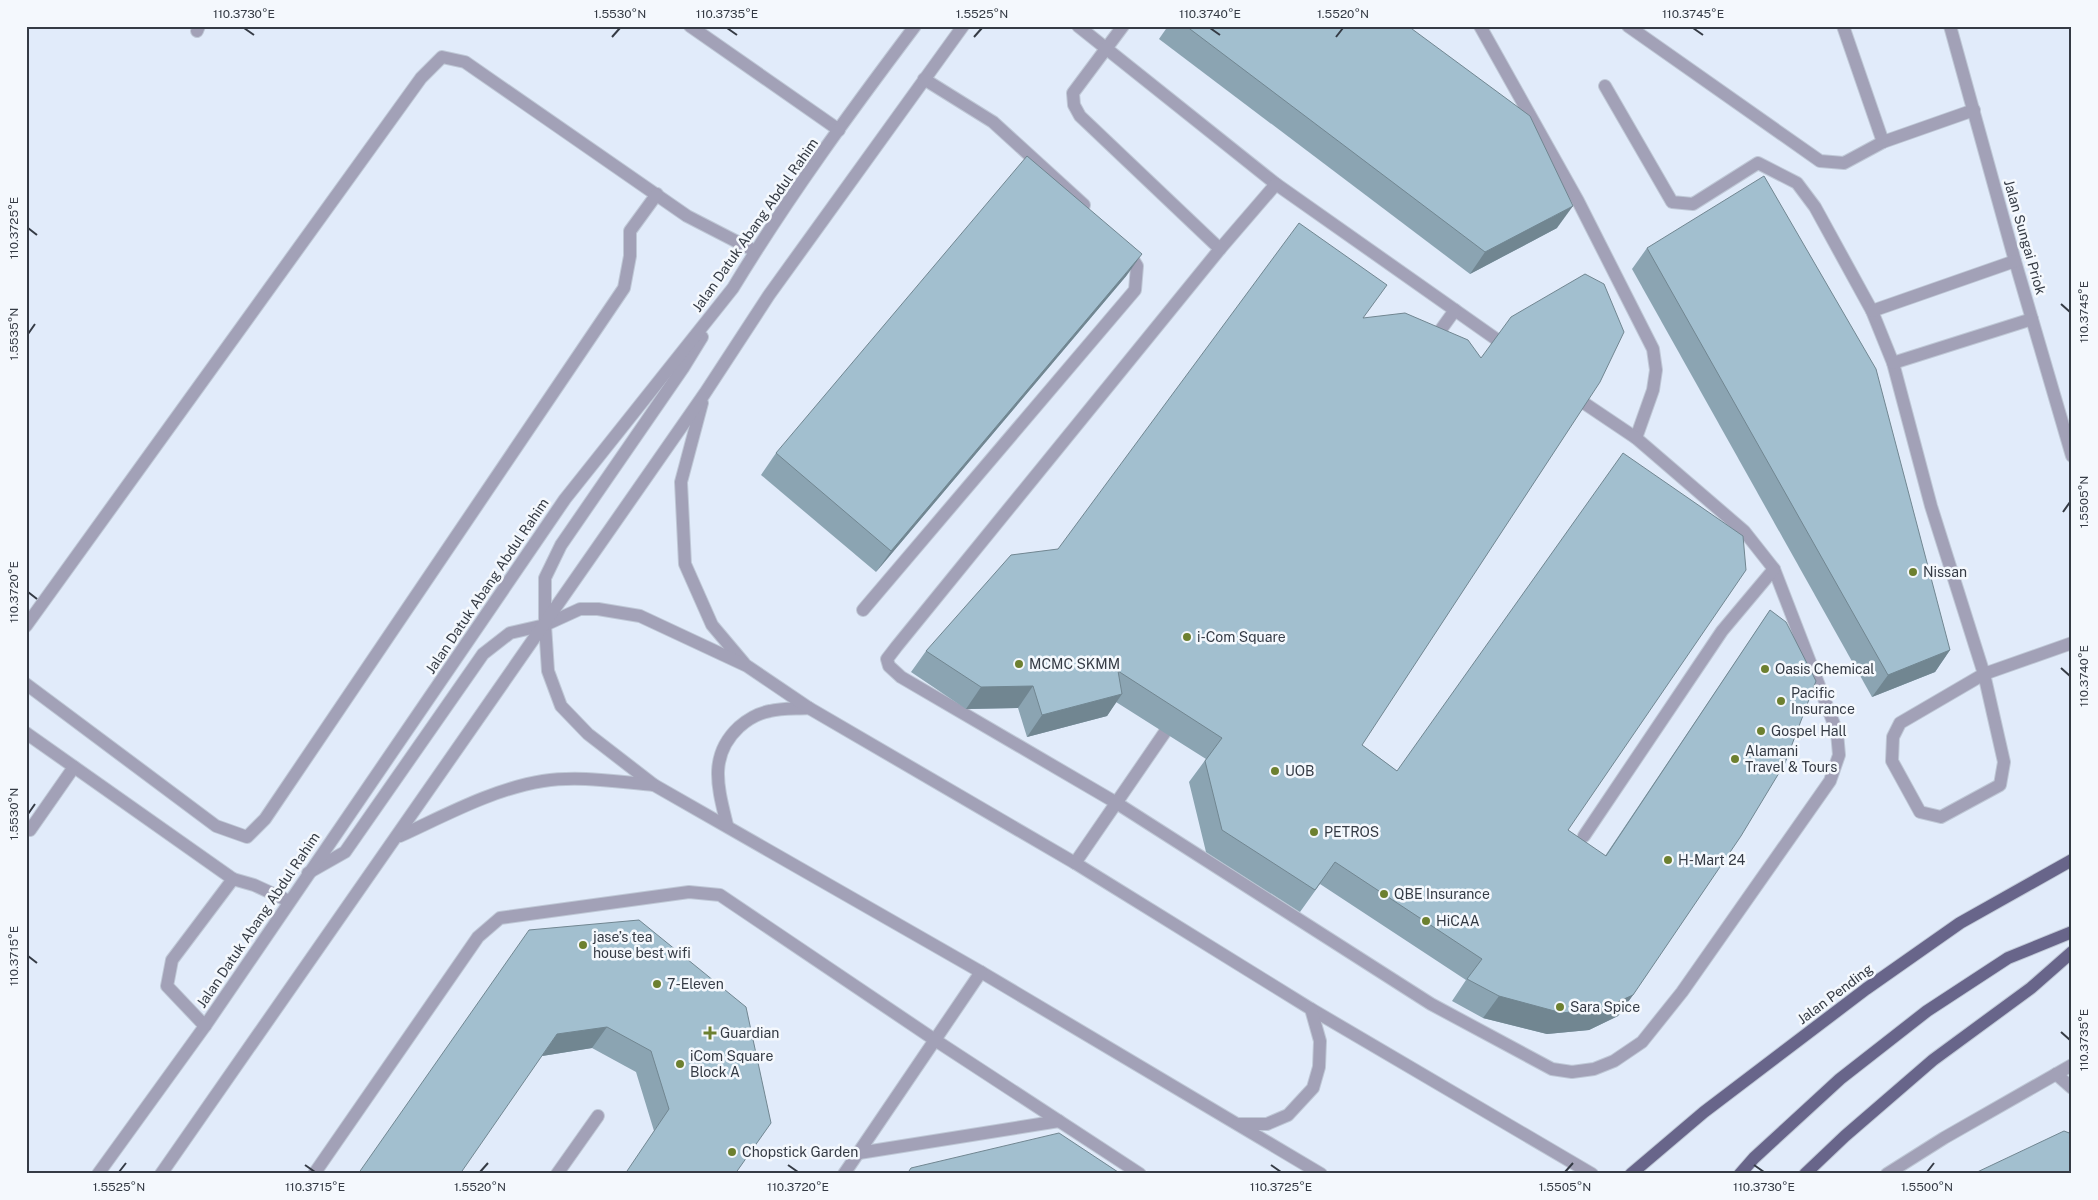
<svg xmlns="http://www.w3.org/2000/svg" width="2098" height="1200" viewBox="0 0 2098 1200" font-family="'Public Sans',sans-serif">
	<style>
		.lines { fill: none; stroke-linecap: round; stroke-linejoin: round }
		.minor-casing { stroke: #bfc8d6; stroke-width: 14 }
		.major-casing { stroke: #bfc8d6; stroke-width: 14 }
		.minor { stroke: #a2a1b7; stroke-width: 12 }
		.major { stroke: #68658a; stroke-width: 12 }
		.wall { fill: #8ba4b2 }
		.shaded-wall { fill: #718691 }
		.building { fill: #a2bfcf; stroke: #718691 }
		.ticks { fill: none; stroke: #353b45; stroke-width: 2 }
		.poi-dot { fill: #6d8030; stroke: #f4f8fd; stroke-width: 2 }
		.labels { text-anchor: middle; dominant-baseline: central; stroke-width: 5; stroke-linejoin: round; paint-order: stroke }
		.street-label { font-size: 14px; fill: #353b45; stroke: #f4f8fd }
		.poi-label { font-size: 14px; fill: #353b45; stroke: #f4f8fd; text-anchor: start }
		.neatline { fill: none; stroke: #353b45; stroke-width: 2 }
		.ticks-label { font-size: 12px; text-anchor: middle; fill: #353b45 }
	</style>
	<rect width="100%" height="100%" fill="#e1ebfa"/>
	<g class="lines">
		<g class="minor-casing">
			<g id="minor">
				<path d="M690,26L839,130"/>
				<path d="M1078,26L1276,184L1496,339"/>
				<path d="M1123,26L1073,93L1074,105L1080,116L1220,249"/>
				<path d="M1480,26L1578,201L1653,349L1656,370L1653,390L1636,438"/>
				<path d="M1628,26L1820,161L1844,163L1883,142L1974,110"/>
				<path d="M1843,26L1883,142"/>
				<path d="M1950,26L2015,261L2072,456"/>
				<path d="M197,31L199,26"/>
				<path d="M924,79L993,122L1084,205"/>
				<path d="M1605,86L1672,202L1693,204L1758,163L1797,183L1815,207L1872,311L1893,363L1931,506L1984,674L2004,762L2000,785L1941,817L1920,812L1892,761L1893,737L1900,723L1984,674L2072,643"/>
				<path d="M1276,184L1220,249L897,646L887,659L889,666L901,677L1115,802L1431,1004L1552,1069L1572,1072L1594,1069L1614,1061L1642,1042L1682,992L1830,781L1839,755L1837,732L1774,569L1744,531L1636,438L1584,403"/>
				<path d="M1872,311L2015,261"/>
				<path d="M702,337L683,368L561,545L545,578V625L548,671L561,706L588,734L654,785L981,972L1321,1174"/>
				<path d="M1432,342L1455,310"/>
				<path d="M1893,363L2032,319"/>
				<path d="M702,403L681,482L685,564L712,625L744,663"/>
				<path d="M863,610L1135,290L1137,266L1127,250"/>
				<path d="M26,626L421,78L442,57L465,62L687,216L755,251"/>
				<path d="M26,684L216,826L247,837L265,819L624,288L630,256V231L657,194"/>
				<path d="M26,733L233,879"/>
				<path d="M727,825C718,788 708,756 739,727C748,719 759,713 770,711C782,708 796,709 809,708"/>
				<path d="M30,830L74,767"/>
				<path d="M400,836C446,815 493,789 543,781C579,775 618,782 654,785"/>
				<path d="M1584,836L1722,631L1774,569"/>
				<path d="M1075,863L1165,732"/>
				<path d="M308,873L345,852L483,654L510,633L545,625L580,609H598L640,616L747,666L809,708L1075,863L1311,1009L1592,1174"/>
				<path d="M205,1026L167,986L172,960L233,879L254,885L289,901"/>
				<path d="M2056,1074L2072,1088"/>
				<path d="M1238,1124H1267L1288,1115L1313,1088L1319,1067L1320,1041L1311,1009"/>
				<path d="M859,1153L1059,1121"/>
				<path d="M98,1174L205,1026L565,499L733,288C788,197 851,111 915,26"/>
				<path d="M161,1174L705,393L769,295L963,26"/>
				<path d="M314,1174L478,937L500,918L689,892L720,895L935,1040L1140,1174"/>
				<path d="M557,1174L598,1116"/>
				<path d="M844,1174L981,972"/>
				<path d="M1887,1174L1944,1138L2072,1065"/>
			</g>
		</g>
		<g class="major-casing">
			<g id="major">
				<path d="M1631,1174L1704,1112L1866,989L1960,923L2072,860"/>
				<path d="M1740,1174L1754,1158L1840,1079L1927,1011L2008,958L2072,932"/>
				<path d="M1805,1174L1845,1136L1933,1060L2031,988L2072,952"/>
			</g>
		</g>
		<use href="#minor" class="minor"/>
		<use href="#major" class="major"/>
	</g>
	<g class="wall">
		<path d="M1168,26H1408L1557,228L1470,274L1159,39Z"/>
		<path d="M1647,248L1950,650L1935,672L1872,697L1632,269Z"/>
		<path d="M1127,275L876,572L761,475L776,453Z"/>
		<path d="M1363,318L1362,745L1397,771L1568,830L1605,856L1770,610L1633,995L1618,1016L1589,1030L1547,1034L1483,1018L1452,1001L1466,980L1320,884L1300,912L1206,852L1189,782L1206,759L1116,702L1107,716L1027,737L1018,708L966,709L911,672L926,651L1058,549Z"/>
		<path d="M529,930L746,1007L654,1131L636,1072L592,1048L542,1056Z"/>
	</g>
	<g class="shaded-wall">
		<path d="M1573,206L1557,228L1470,274L1485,252Z"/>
		<path d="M1142,254L1127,275L876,572L891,551Z"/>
		<path d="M1950,650L1935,672L1872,697L1888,675Z"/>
		<path d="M1033,686L1018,708L966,709L981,687Z"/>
		<path d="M1122,694L1107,716L1027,737L1042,715Z"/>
		<path d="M1633,995L1618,1016L1589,1030L1547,1034L1483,1018L1499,996Z"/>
		<path d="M607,1027L592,1048L542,1056L557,1034Z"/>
	</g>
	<g class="building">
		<path d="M1186,26H1408L1530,116L1573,206L1485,252Z"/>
		<path d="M1027,156L1142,254L891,551L776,453Z"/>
		<path d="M1764,176L1876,369L1950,650L1888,675L1647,248Z"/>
		<path d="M1299,223L1387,285L1363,318L1405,313L1468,340L1481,358L1511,317L1585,274L1604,284L1624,332L1600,382L1362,745L1397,771L1623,453L1743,536L1746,570L1568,830L1606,856L1770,610L1786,622L1816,681L1785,763L1741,836L1633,995L1604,1008L1562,1013L1499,996L1467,979L1482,959L1335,862L1315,890L1222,830L1205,761L1222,738L1118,671L1122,694L1042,715L1033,686L981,687L926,651L1011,555L1058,549Z"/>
		<path d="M639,920L746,1007L771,1123L735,1174H625L669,1109L651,1051L607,1027L557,1034L460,1174H358L529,930Z"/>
		<path d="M2064,1131L2072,1134V1174H1973Z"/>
		<path d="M1059,1133L1121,1174H907L911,1168Z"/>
	</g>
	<path class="ticks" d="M244,28L254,35M727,28L737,35M1210,28L1220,35M1693,28L1703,35M612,37L620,28M974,37L982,28M1336,37L1343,28M28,228L37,235M2061,304L2070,312M28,334L35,324M2063,512L2070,502M28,592L37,599M2061,668L2070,676M28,814L35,804M28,956L37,963M2061,1032L2070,1040M305,1165L315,1172M788,1165L798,1172M1271,1165L1281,1172M1754,1165L1764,1172M119,1172L126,1163M480,1172L488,1163M1565,1172L1573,1163M1927,1172L1934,1163"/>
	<g class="poi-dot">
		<circle cx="1913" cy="572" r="5"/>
		<circle cx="1187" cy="637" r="5"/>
		<circle cx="1019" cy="664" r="5"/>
		<circle cx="1765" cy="669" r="5"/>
		<circle cx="1781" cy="701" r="5"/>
		<circle cx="1761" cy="731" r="5"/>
		<circle cx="1735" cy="759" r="5"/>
		<circle cx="1275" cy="771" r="5"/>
		<circle cx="1314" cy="832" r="5"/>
		<circle cx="1668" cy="860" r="5"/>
		<circle cx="1384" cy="894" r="5"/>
		<circle cx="1426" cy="921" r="5"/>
		<circle cx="583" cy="945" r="5"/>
		<circle cx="657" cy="984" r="5"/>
		<circle cx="1560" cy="1007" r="5"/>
		<path d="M707.5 1025.5h5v5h5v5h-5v5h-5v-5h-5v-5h5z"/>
		<circle cx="680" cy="1064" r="5"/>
		<circle cx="732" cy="1152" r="5"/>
	</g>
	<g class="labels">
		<g class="street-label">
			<text transform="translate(755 225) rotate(-55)">Jalan Datuk Abang Abdul Rahim</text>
			<text transform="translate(2025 237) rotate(74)">Jalan Sungai Priok</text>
			<text transform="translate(487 586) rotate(-56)">Jalan Datuk Abang Abdul Rahim</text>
			<text transform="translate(258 920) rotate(-56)">Jalan Datuk Abang Abdul Rahim</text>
			<text transform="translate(1835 994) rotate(-37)">Jalan Pending</text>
		</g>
		<g class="poi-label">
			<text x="1923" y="572">Nissan</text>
			<text x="1197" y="637">i-Com Square</text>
			<text x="1029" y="664">MCMC SKMM</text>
			<text x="1775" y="669">Oasis Chemical</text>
			<text x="1791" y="693">Pacific<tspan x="1791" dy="16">Insurance</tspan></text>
			<text x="1771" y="731">Gospel Hall</text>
			<text x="1745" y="751">Alamani<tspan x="1745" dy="16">Travel &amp; Tours</tspan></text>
			<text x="1285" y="771">UOB</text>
			<text x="1324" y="832">PETROS</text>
			<text x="1678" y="860">H-Mart 24</text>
			<text x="1394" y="894">QBE Insurance</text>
			<text x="1436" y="921">HiCAA</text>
			<text x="593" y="937">jase’s tea<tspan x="593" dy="16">house best wifi</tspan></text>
			<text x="667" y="984">7-Eleven</text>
			<text x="1570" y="1007">Sara Spice</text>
			<text x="720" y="1033">Guardian</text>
			<text x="690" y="1056">iCom Square<tspan x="690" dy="16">Block A</tspan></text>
			<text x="742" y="1152">Chopstick Garden</text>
		</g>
	</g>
	<rect width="2098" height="1200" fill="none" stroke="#f4f8fd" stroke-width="55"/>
	<rect x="28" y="28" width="2042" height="1144" class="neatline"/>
	<g class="ticks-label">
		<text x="244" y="18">110.3730°E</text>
		<text x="620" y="18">1.5530°N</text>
		<text x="727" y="18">110.3735°E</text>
		<text x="982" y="18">1.5525°N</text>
		<text x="1210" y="18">110.3740°E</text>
		<text x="1343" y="18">1.5520°N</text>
		<text x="1693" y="18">110.3745°E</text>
		<text transform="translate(14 228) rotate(-90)" y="4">110.3725°E</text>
		<text transform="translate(2084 312) rotate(-90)" y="4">110.3745°E</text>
		<text transform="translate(14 334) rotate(-90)" y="4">1.5535°N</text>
		<text transform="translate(2084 502) rotate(-90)" y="4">1.5505°N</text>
		<text transform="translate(14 592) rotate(-90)" y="4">110.3720°E</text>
		<text transform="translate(2084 676) rotate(-90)" y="4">110.3740°E</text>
		<text transform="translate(14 814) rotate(-90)" y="4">1.5530°N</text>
		<text transform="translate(14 956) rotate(-90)" y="4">110.3715°E</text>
		<text transform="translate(2084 1040) rotate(-90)" y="4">110.3735°E</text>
		<text x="119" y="1191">1.5525°N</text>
		<text x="315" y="1191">110.3715°E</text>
		<text x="480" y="1191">1.5520°N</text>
		<text x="798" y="1191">110.3720°E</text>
		<text x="1281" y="1191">110.3725°E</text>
		<text x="1565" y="1191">1.5505°N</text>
		<text x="1764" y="1191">110.3730°E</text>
		<text x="1927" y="1191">1.5500°N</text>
	</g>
</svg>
